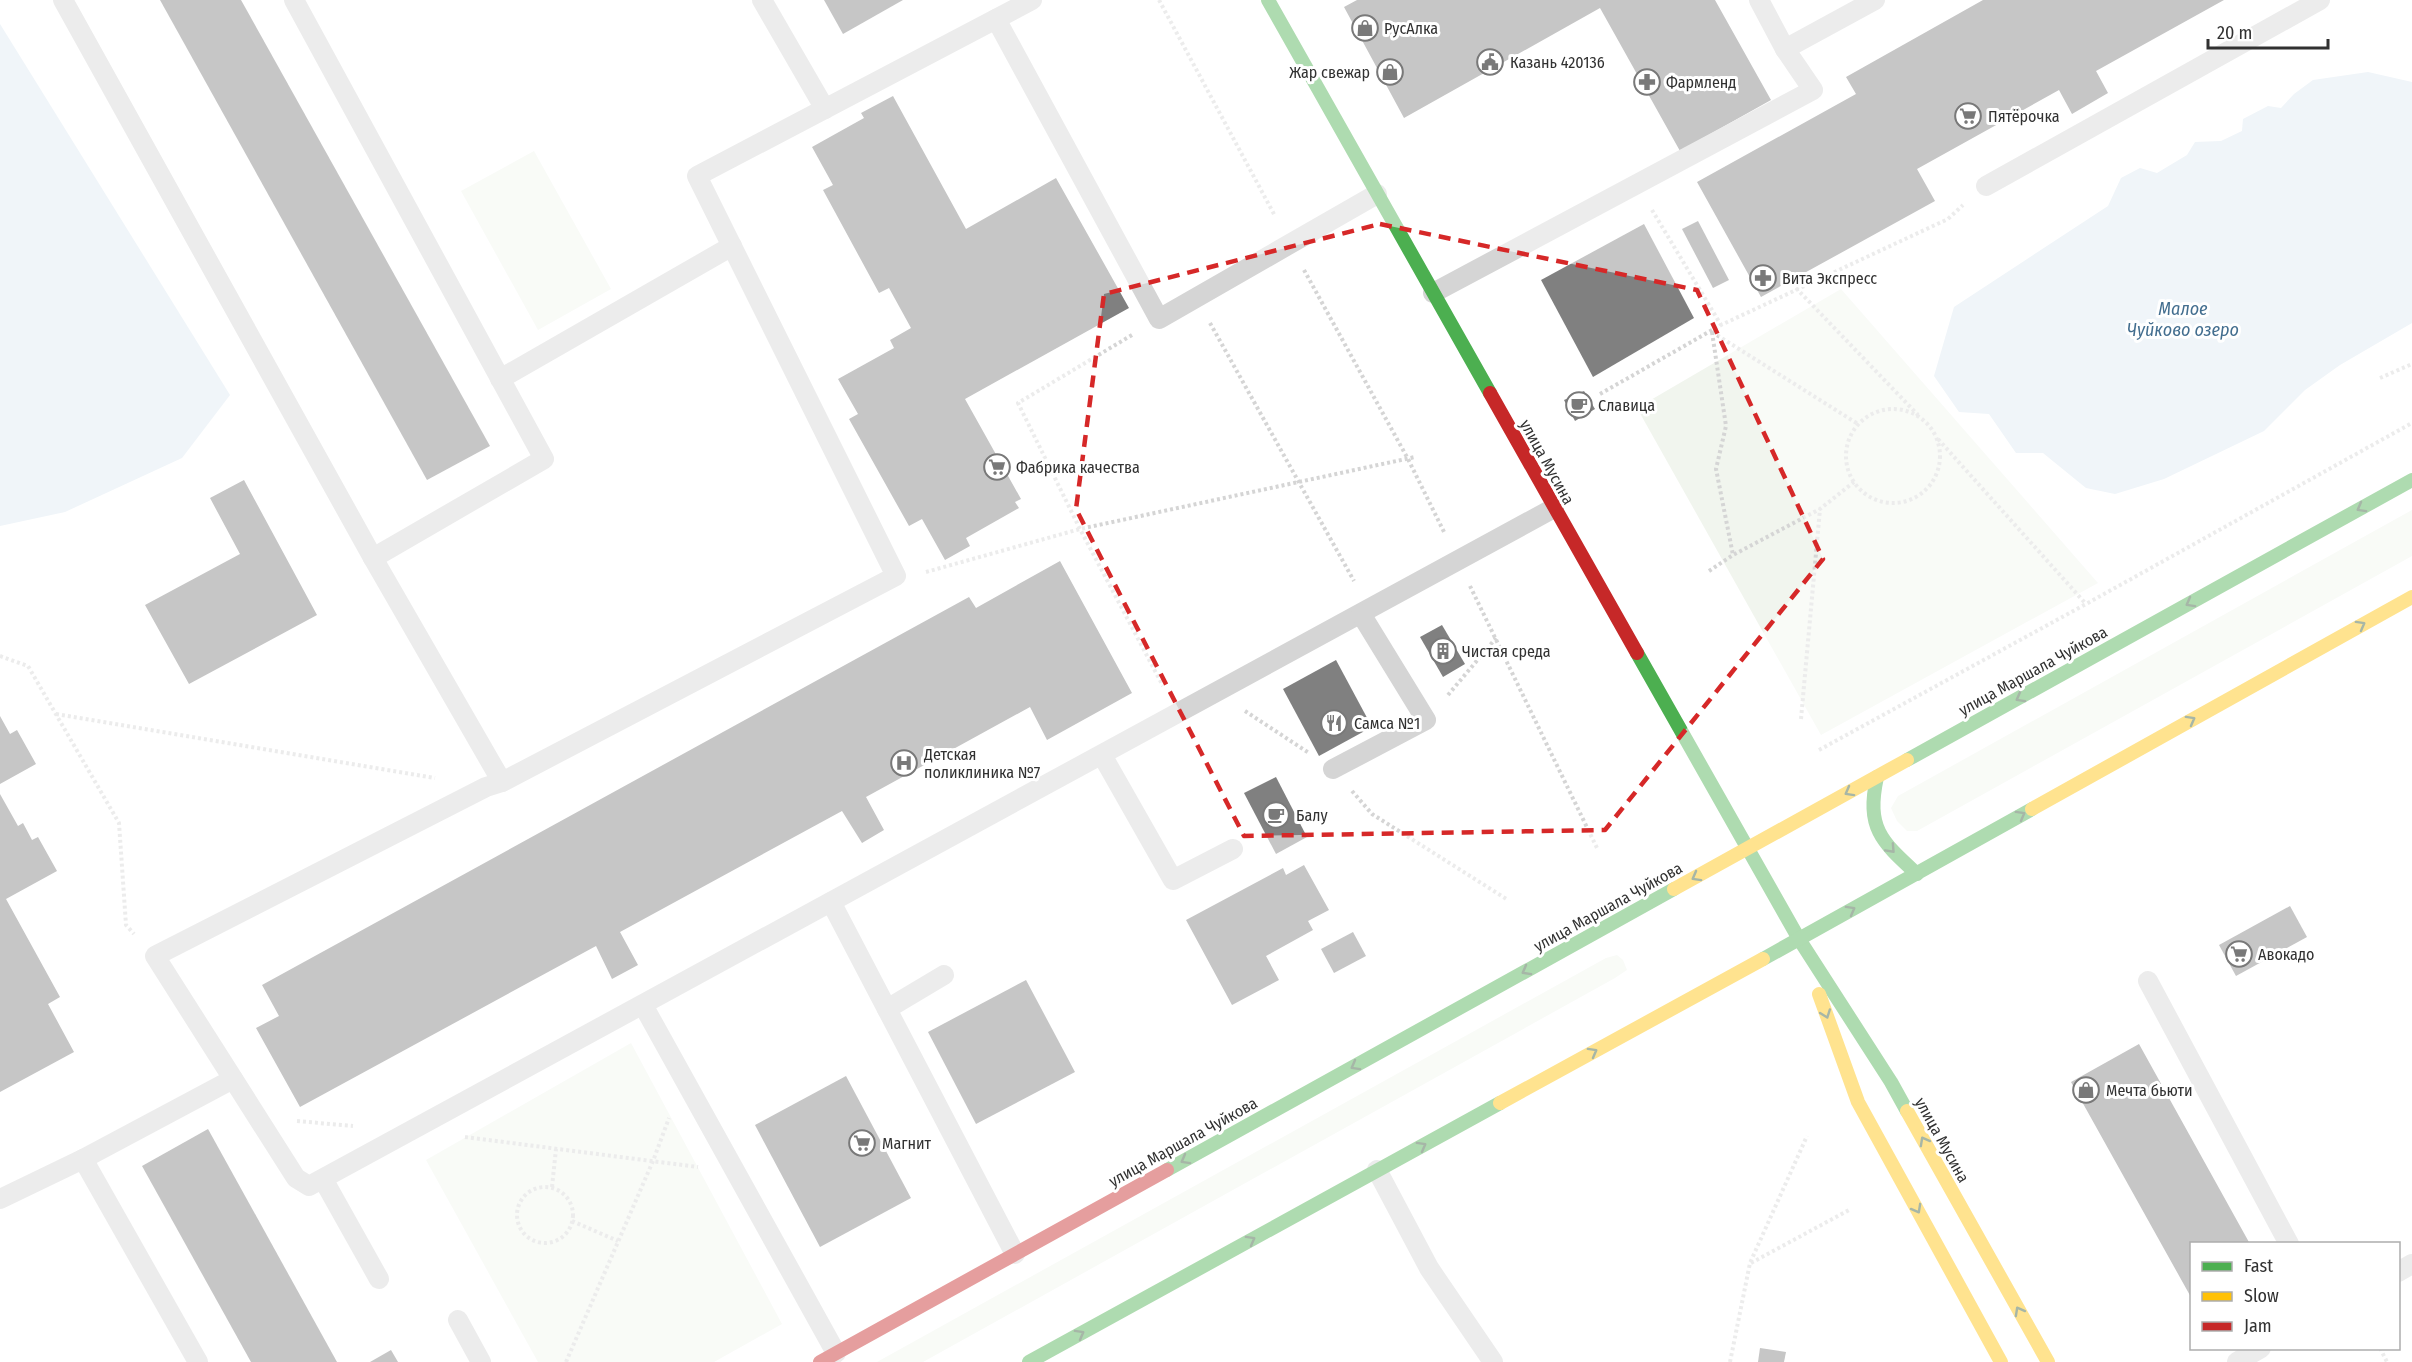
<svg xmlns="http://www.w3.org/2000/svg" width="2412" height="1362" viewBox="0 0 2412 1362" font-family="'Fira Sans Condensed',sans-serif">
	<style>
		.green { fill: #f1f5ee }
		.water { fill: #dde8f1 }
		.building { fill: #808080 }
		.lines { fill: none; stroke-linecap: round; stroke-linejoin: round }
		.path { stroke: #d5d5d5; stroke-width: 4; stroke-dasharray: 3 3; stroke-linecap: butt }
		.lane { stroke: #d5d5d5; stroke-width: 20 }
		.fast { stroke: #4caf50; stroke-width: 14 }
		.slow { stroke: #ffc107; stroke-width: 14 }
		.jam { stroke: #c62828; stroke-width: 14 }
		.oneway { stroke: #3a5d3c }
		.marked { fill: none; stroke: #d62828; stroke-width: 4.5; stroke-dasharray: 12 8; stroke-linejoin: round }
		.labels { text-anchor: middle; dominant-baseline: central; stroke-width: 6; stroke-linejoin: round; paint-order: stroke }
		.poi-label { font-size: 16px; fill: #313131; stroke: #fff; text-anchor: start }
		.street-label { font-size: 16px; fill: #313131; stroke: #fff }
		.water-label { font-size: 18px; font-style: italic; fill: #436e8f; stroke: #fff }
	</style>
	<rect width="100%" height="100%" fill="#fff"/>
	<g class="green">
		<path d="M534,151L611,289L538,330L461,191Z"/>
		<path d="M1841,289L2098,583L1821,735L1637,408Z"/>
		<path d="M2412,510V556L1917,831H1907L1897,821L1891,808L1898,796Z"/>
		<path d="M1617,955L1623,960L1627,970L1615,978L923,1362H877L1606,958Z"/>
		<path d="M631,1043L782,1324L714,1362H538L426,1160Z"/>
	</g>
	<g class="water">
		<path d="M0,24L230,395L182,458L65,512L0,526Z"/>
		<path d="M2368,72L2412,82V323L2340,365L2305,390L2264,431L2164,479L2115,494L2086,488L2043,453H2016L1989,414L1959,412L1934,376L1954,307L2108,206L2121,178L2140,168L2157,173L2187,155L2195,142L2221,141L2242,131L2243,119L2268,106L2281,108L2294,94L2313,80Z"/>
	</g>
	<g class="building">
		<path d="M160,0H241L490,446L427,480Z"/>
		<path d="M824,0H903L843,34Z"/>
		<path d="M1357,0H1715L1771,100L1680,151L1600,8L1404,118L1344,7Z"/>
		<path d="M1983,0H2224L2096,71L2108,93L2072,114L2059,90L1917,169L1935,201L1761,297L1697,182L1856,94L1846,77Z"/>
		<path d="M893,96L966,229L1056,178L1129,308L965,399L1021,499L1015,502L1019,508L966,538L970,546L945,560L922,519L909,526L849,419L858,414L838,379L894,348L890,340L911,328L889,288L879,293L823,190L833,185L812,147L864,118L861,113Z"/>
		<path d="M1698,221L1729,280L1713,288L1682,229Z"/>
		<path d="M1644,224L1694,318L1593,377L1541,280Z"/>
		<path d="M1584,391L1595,409L1575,421L1564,400Z"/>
		<path d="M244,480L317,615L189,684L145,605L240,554L210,498Z"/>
		<path d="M1060,561L1132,693L1047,740L1030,707L866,797L884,830L862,843L842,811L620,932L638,965L612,979L596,946L300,1107L256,1028L279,1016L262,985L969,597L976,608Z"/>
		<path d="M1442,625L1465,664L1443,677L1420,637Z"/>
		<path d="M1336,660L1372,727L1319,756L1283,689Z"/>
		<path d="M0,716L10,734L17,730L36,764L0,784Z"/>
		<path d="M1276,777L1307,837L1276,854L1244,793Z"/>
		<path d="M0,794L18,826L23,823L32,840L38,837L57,871L6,899L60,997L48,1004L74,1052L0,1092Z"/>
		<path d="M1304,865L1329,910L1308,921L1313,930L1266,956L1279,980L1232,1005L1186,920L1283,868L1286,875Z"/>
		<path d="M2290,906L2307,937L2236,976L2219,945Z"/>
		<path d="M1353,932L1366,956L1334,973L1321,949Z"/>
		<path d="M1026,980L1075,1072L976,1124L928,1032Z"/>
		<path d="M2139,1044L2250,1244H2192V1299L2071,1082Z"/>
		<path d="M846,1076L911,1198L820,1247L755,1125Z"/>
		<path d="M208,1129L337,1362H251L142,1166Z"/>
		<path d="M1760,1348L1786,1352L1784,1362H1758Z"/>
		<path d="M391,1350L398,1362H370Z"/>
	</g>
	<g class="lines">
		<g class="path">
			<path d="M1159,0L1275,216"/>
			<path d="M1652,210L1721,325"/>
			<path d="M1304,270L1408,459L1445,534"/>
			<path d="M1796,288L1918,415"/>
			<path d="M1210,323L1354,581"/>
			<path d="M1712,332L1726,426L1716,469L1733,555"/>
			<path d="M1712,332L1858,424"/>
			<path d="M1132,335L1018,403L1080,529L1163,686"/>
			<path d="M2380,378L2412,364"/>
			<path d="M1600,394L1721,325L1948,219L1963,205"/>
			<circle cx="1893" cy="456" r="47"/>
			<path d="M1938,439L2086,604"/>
			<path d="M1709,571L1733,555L1820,509L1854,482"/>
			<path d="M926,572L1080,529L1415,457"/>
			<path d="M1470,586L1597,848"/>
			<path d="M0,656L28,666L119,823L126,925L134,934"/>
			<path d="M1448,695L1496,638"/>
			<path d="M1245,711L1309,753"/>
			<path d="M56,714L435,778"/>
			<path d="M1801,719L1820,509"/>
			<path d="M1819,750L2086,604L2412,423"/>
			<path d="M1352,791L1372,814L1508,900"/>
			<path d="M297,1121L353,1126"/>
			<path d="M465,1137L698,1167"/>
			<path d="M552,1187L556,1149"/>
			<circle cx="545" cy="1215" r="28"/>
			<path d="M572,1221L618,1241"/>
			<path d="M1751,1263L1849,1210"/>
			<path d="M2380,1348L2387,1362"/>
			<path d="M566,1362L653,1161L669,1118"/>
			<path d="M1730,1362L1750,1263L1807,1136"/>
		</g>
		<g class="lane">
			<path d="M63,0L373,558L502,782"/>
			<path d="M294,0L544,459L373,558"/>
			<path d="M762,0L825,109"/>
			<path d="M1032,0L697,176L896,576L502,782L486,787L155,956L296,1178L309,1186L1554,508"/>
			<path d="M1759,0L1785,49L1875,0"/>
			<path d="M996,19L1159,319L1377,194"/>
			<path d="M1986,186L2320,0"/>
			<path d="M1433,293L1813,90L1785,49"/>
			<path d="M500,379L732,246"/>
			<path d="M1102,755L1173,880L1233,849"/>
			<path d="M1333,769L1426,720L1361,614"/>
			<path d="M831,902L1015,1254"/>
			<path d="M2148,981L2289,1244"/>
			<path d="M643,1005L836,1353"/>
			<path d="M887,1009L944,975"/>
			<path d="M1377,1170L1429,1268L1493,1362"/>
			<path d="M323,1179L379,1279"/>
			<path d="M0,1199L83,1159"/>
			<path d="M2398,1272L2412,1264"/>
			<path d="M458,1320L481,1362"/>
			<path d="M198,1362L83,1159L233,1079"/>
			<path d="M2237,1362L2261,1348"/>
		</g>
		<g class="fast">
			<path d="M1268,0L1490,393"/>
			<path d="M1637,653L1799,939L1891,1082L1907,1111"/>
			<path d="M1907,760L2412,480"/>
			<path d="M1877,777C1866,828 1881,841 1917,874"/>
			<path d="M1763,959L2032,809"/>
			<path d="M1167,1170L1674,889"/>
			<path d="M1029,1362L1500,1103"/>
		</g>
		<g class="slow">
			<path d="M2032,809L2412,597"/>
			<path d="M1674,889L1907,760"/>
			<path d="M1819,994L1858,1102L2001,1362"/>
			<path d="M1500,1103L1763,959"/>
			<path d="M1907,1111L2048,1362"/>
		</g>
		<g class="jam">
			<path d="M1490,393L1637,653"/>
			<path d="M820,1362L1167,1170"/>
		</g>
	</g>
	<defs><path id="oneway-chevron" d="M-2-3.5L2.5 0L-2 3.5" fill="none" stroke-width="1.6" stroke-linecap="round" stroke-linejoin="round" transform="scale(1.5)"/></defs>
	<g class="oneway">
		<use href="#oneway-chevron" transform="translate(2361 508) rotate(151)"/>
		<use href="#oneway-chevron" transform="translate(2190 603) rotate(151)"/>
		<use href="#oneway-chevron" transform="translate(2361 625) rotate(-29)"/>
		<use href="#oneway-chevron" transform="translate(2020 698) rotate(151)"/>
		<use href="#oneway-chevron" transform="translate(2191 720) rotate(-29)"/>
		<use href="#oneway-chevron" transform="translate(1849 792) rotate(151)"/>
		<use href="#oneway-chevron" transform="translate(2021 815) rotate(-29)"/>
		<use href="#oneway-chevron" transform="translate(1891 849) rotate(47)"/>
		<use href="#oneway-chevron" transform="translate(1696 877) rotate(151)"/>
		<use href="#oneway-chevron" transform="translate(1851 910) rotate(-29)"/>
		<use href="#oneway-chevron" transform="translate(1526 971) rotate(151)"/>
		<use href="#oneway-chevron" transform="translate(1826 1014) rotate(70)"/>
		<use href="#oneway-chevron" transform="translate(1593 1052) rotate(-29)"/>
		<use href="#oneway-chevron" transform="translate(1355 1066) rotate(151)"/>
		<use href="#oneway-chevron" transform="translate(1924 1141) rotate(-119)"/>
		<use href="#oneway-chevron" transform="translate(1422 1146) rotate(-29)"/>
		<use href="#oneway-chevron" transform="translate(1185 1160) rotate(151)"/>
		<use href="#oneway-chevron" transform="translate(1917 1209) rotate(61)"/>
		<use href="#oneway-chevron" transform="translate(1251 1240) rotate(-29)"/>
		<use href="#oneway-chevron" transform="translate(2019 1311) rotate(-119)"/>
		<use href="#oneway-chevron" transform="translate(1080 1334) rotate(-29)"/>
	</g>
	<path d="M0 0H2412V1362H0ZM1380,224L1697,290L1823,559L1605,830L1244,836L1076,509L1104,294Z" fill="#fff" fill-opacity=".55" fill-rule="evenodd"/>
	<path class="marked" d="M1380,224L1697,290L1823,559L1605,830L1244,836L1076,509L1104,294Z"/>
	<defs>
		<g id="shop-ring" transform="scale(1.35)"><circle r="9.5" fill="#fff" stroke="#797979" stroke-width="1.5"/><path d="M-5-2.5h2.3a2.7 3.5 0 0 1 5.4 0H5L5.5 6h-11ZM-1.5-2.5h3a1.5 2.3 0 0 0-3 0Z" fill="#797979"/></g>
		<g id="civic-ring" transform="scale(1.35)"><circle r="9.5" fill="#fff" stroke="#797979" stroke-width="1.5"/><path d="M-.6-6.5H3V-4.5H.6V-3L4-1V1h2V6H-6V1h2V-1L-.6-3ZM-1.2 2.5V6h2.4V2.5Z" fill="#797979"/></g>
		<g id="pharmacy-ring" transform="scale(1.35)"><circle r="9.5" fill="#fff" stroke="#797979" stroke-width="1.5"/><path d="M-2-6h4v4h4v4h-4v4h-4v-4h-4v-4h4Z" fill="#797979"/></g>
		<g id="supermarket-ring" transform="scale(1.35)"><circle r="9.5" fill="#fff" stroke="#797979" stroke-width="1.5"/><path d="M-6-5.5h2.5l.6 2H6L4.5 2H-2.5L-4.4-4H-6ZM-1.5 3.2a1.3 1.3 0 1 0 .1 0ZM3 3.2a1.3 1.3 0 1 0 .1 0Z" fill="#797979"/></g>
		<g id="cafe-ring" transform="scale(1.35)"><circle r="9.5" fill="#fff" stroke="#797979" stroke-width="1.5"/><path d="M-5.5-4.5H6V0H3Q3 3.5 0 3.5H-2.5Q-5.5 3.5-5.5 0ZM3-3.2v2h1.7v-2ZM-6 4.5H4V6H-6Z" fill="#797979"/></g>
		<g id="building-ring" transform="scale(1.35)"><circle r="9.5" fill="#fff" stroke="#797979" stroke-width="1.5"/><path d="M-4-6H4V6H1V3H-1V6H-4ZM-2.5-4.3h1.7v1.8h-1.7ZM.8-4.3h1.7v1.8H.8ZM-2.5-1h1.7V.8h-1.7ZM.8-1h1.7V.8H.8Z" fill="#797979"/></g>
		<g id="restaurant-ring" transform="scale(1.35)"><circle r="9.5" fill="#fff" stroke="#797979" stroke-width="1.5"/><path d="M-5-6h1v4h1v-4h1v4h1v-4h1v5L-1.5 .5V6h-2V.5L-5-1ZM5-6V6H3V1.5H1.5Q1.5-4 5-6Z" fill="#797979"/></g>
		<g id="hospital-ring" transform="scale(1.35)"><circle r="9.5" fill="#fff" stroke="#797979" stroke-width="1.5"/><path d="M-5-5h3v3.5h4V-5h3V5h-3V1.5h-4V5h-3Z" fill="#797979"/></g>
	</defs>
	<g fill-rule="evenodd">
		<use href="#shop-ring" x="1365" y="28"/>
		<use href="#civic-ring" x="1490" y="62"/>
		<use href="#shop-ring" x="1390" y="72"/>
		<use href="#pharmacy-ring" x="1647" y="82"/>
		<use href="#supermarket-ring" x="1968" y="116"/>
		<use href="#pharmacy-ring" x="1763" y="278"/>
		<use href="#cafe-ring" x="1579" y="405"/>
		<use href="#supermarket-ring" x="997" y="467"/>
		<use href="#building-ring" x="1443" y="651"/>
		<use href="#restaurant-ring" x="1334" y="723"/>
		<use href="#hospital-ring" x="904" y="763"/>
		<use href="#cafe-ring" x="1276" y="815"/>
		<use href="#supermarket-ring" x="2239" y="954"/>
		<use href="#shop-ring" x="2086" y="1090"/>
		<use href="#supermarket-ring" x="862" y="1143"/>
	</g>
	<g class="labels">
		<g class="poi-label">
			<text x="1384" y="28">РусАлка</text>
			<text x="1510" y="62">Казань 420136</text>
			<text x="1370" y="72" text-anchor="end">Жар свежар</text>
			<text x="1666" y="82">Фармленд</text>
			<text x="1988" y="116">Пятёрочка</text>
			<text x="1782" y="278">Вита Экспресс</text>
			<text x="1598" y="405">Славица</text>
			<text x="1016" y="467">Фабрика качества</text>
			<text x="1462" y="651">Чистая среда</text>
			<text x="1354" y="723">Самса №1</text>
			<text x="924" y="754">Детская<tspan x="924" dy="18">поликлиника №7</tspan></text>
			<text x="1296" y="815">Балу</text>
			<text x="2258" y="954">Авокадо</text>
			<text x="2106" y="1090">Мечта бьюти</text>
			<text x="882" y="1143">Магнит</text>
		</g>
		<g class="street-label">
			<text transform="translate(1547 462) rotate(61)">улица Мусина</text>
			<text transform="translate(2033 671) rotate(-29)">улица Маршала Чуйкова</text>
			<text transform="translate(1608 907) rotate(-29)">улица Маршала Чуйкова</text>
			<text transform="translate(1942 1140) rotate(61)">улица Мусина</text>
			<text transform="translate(1183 1142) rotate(-29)">улица Маршала Чуйкова</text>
		</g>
		<g class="water-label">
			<text x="2183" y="309">Малое<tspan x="2183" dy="21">Чуйково озеро</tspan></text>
		</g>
	</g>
	<rect x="2190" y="1242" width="210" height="108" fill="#ffffff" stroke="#adadad" stroke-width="1.5"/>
	<rect x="2202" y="1262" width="30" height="9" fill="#4caf50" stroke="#adadad" stroke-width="1.5"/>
	<text x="2244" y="1272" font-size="18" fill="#313131">Fast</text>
	<rect x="2202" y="1292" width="30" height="9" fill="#ffc107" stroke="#adadad" stroke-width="1.5"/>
	<text x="2244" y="1302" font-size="18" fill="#313131">Slow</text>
	<rect x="2202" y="1322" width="30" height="9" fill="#c62828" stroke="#adadad" stroke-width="1.5"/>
	<text x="2244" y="1332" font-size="18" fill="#313131">Jam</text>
	<path d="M2208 39v9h120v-9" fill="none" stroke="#313131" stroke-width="3"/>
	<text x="2217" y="39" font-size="18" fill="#313131" stroke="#ffffff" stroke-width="4.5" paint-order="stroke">20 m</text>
</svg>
